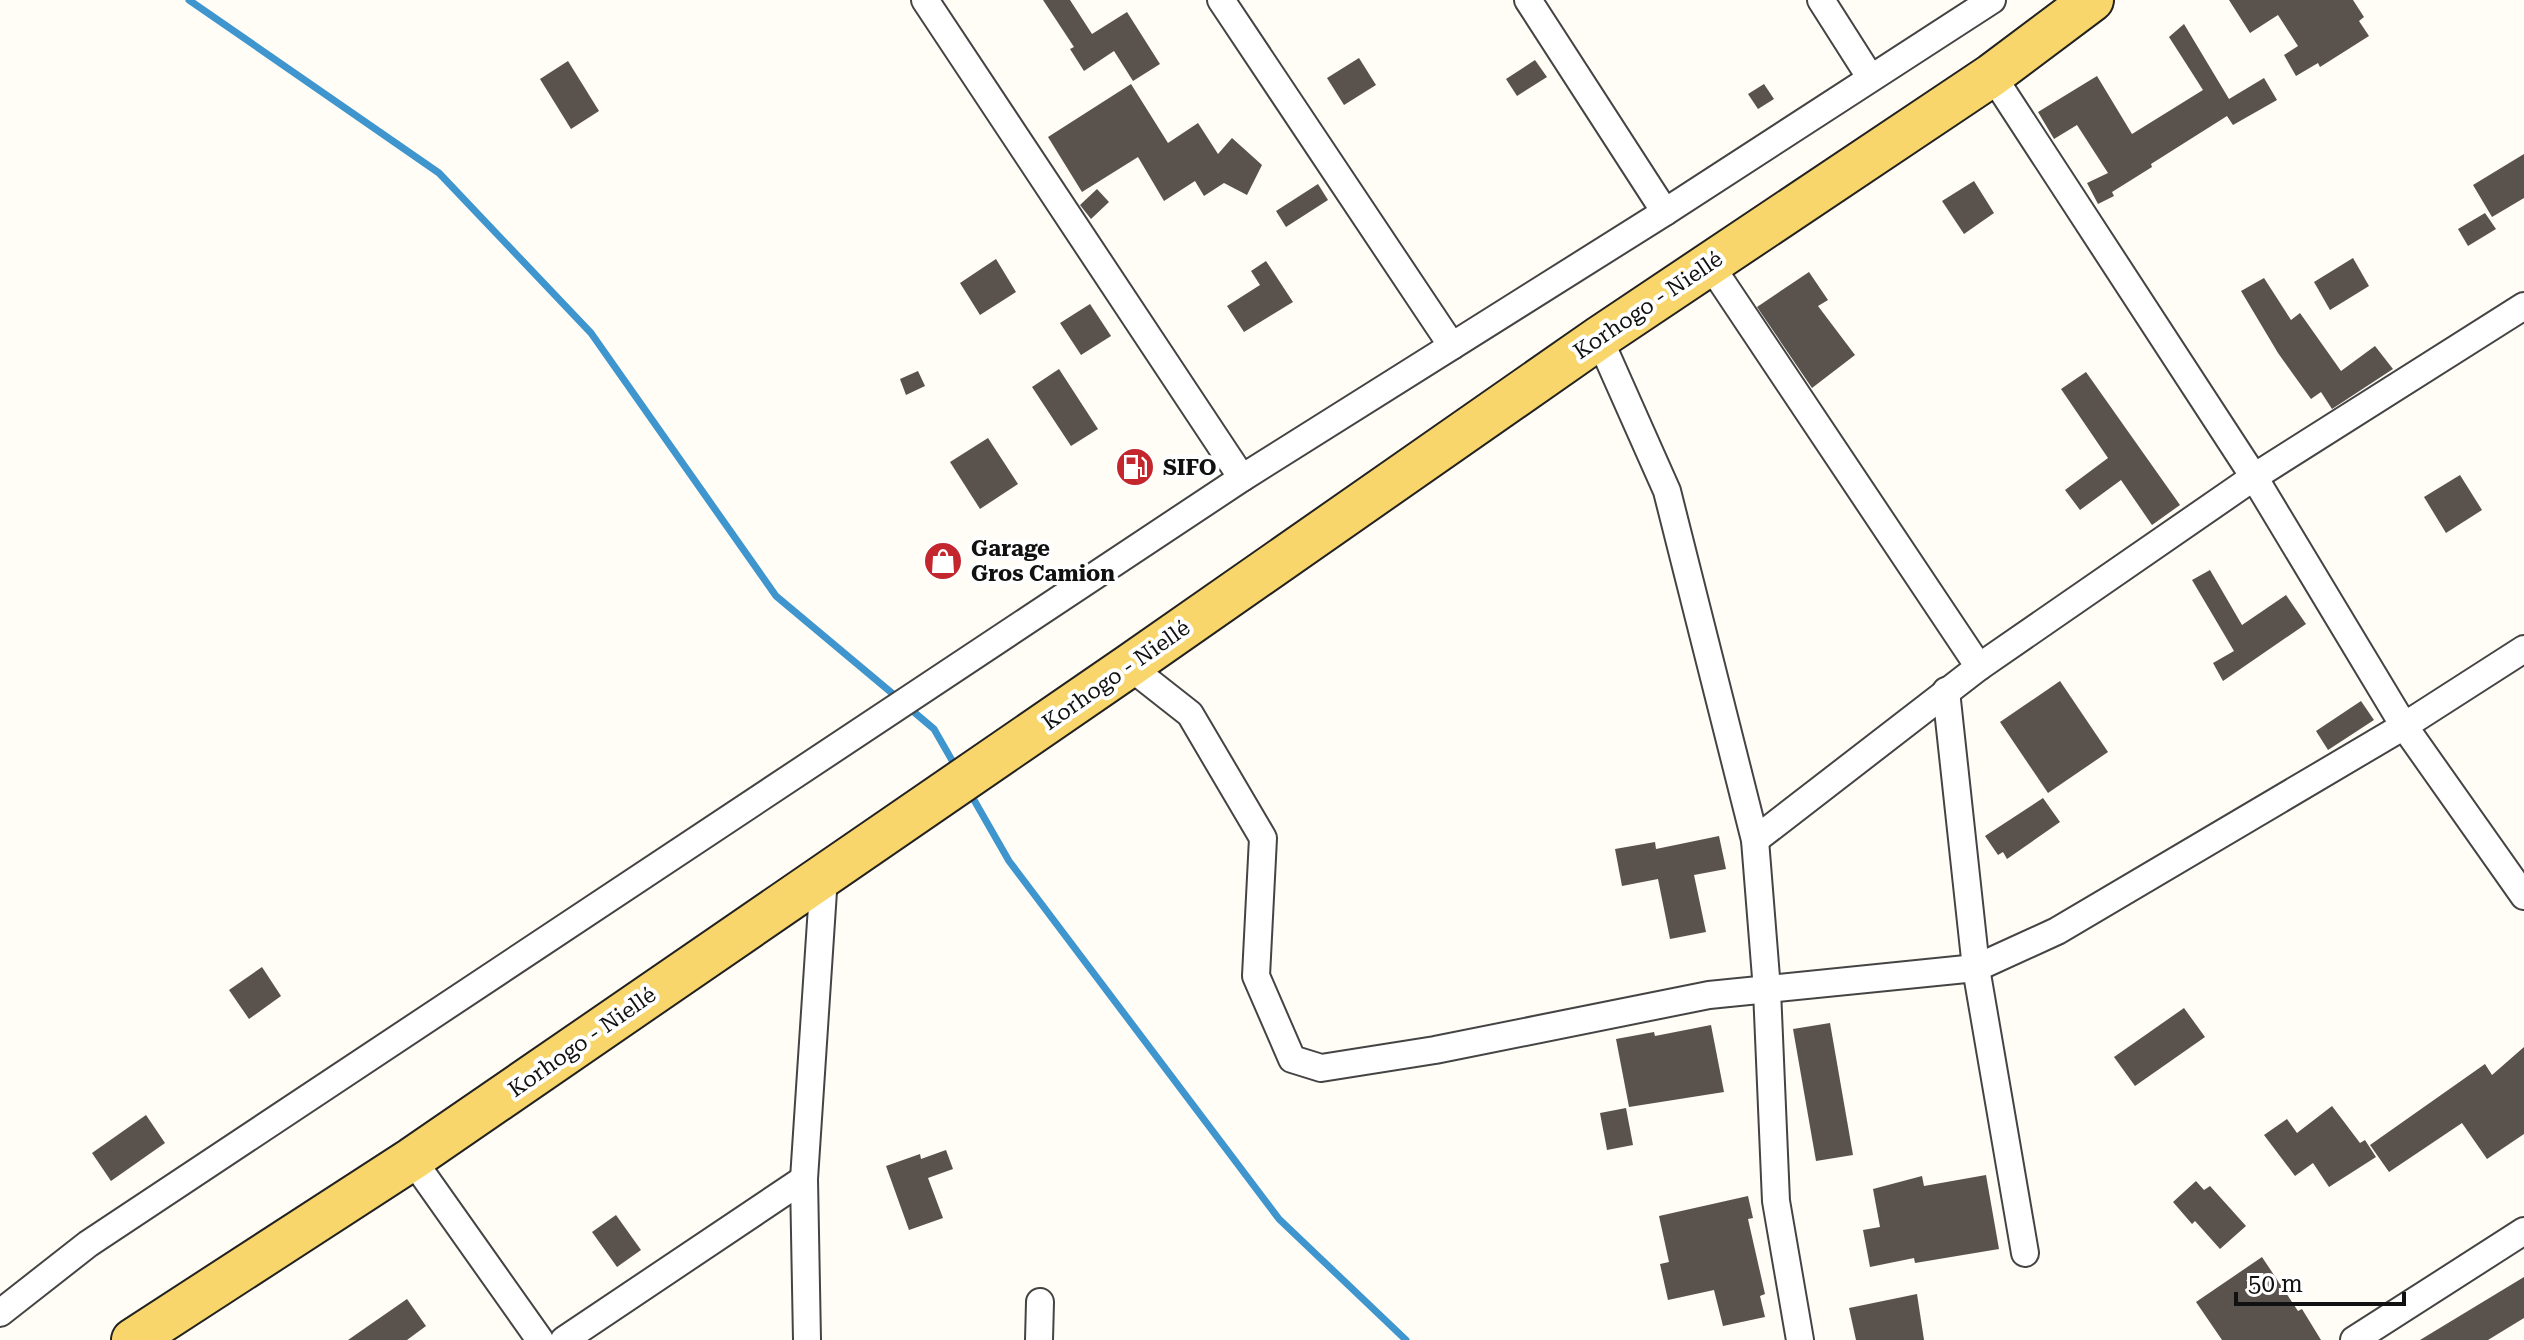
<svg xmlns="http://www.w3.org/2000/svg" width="2524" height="1340" viewBox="0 0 2524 1340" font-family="'Roboto Serif',serif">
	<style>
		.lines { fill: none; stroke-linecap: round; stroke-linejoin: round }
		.stream { stroke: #3f96cf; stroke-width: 7 }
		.building { fill: #5a524d }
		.street-casing { stroke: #444; stroke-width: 30 }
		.primary-casing { stroke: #222; stroke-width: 46 }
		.street { stroke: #fff; stroke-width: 26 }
		.primary { stroke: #f9d66b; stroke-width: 42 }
		.labels { text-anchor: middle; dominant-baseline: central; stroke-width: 8; stroke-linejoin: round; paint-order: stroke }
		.street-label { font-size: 22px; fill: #111; stroke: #fff }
		.poi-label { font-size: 22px; font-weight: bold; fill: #111; stroke: #fff; text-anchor: start }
	</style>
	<rect width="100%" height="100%" fill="#fffdf5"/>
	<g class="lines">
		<g class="stream">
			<path d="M189,0L439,173L591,333L776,596L899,699"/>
			<path d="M908,707L934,729L957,769"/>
			<path d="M970,793L1009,861L1279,1219L1406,1340"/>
		</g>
	</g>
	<g class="building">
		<path d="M1043,0H1070L1092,34L1127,12L1160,64L1133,81L1114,51L1084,71L1070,49L1074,47Z"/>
		<path d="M2229,0H2353L2364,17L2359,21L2369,36L2320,67L2318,63L2296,76L2284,55L2298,46L2278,15L2250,33Z"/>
		<path d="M2184,24L2229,99L2264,78L2277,100L2233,125L2227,116L2151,164L2152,167L2112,192L2114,196L2098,204L2087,183L2108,173L2077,125L2054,139L2038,112L2097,76L2132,134L2203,90L2169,37Z"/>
		<path d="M1359,58L1376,85L1344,105L1327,78Z"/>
		<path d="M1535,60L1547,77L1517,96L1506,79Z"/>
		<path d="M568,61L599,111L571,129L540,79Z"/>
		<path d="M1131,84L1168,143L1198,123L1218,154L1232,138L1262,165L1247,195L1224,183L1204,196L1195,181L1164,201L1138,157L1082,192L1048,137Z"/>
		<path d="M1764,84L1774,99L1758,109L1748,94Z"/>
		<path d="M2524,154V198L2492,217L2473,185Z"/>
		<path d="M1974,181L1994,213L1964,234L1942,201Z"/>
		<path d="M1318,184L1328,200L1286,227L1276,211Z"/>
		<path d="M1097,189L1109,202L1091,219L1080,205Z"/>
		<path d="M2485,213L2496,229L2468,246L2458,229Z"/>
		<path d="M2353,258L2369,286L2330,310L2314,282Z"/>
		<path d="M996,259L1016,292L980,315L960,283Z"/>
		<path d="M1266,261L1293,302L1244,332L1227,306L1260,285L1251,271Z"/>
		<path d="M1809,272L1828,300L1818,306L1855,355L1812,388L1757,307Z"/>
		<path d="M2264,278L2291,320L2300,313L2341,371L2375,346L2393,369L2332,409L2321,392L2311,399L2278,353L2241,291Z"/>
		<path d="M1090,304L1111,336L1081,355L1060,323Z"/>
		<path d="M1059,369L1098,429L1071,446L1032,387Z"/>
		<path d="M918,371L925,386L906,395L900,379Z"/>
		<path d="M2086,372L2180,505L2152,525L2121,480L2080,510L2065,490L2108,458L2061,389Z"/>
		<path d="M988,438L1018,484L980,509L950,462Z"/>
		<path d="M2460,475L2482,510L2446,533L2424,497Z"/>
		<path d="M2210,570L2242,625L2286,595L2306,624L2223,681L2213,663L2234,651L2192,580Z"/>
		<path d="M2060,681L2108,752L2048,793L2000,722Z"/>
		<path d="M2361,701L2374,720L2328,750L2316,731Z"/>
		<path d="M2043,798L2060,822L2007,859L2003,852L1998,855L1985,836Z"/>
		<path d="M1719,836L1726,869L1694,875L1706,932L1670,939L1658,879L1622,886L1615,849L1655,842L1656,849Z"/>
		<path d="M262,967L281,996L249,1019L229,990Z"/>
		<path d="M2184,1008L2205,1037L2135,1086L2114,1057Z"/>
		<path d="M1830,1023L1853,1155L1816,1161L1793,1029Z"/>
		<path d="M1711,1025L1724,1092L1629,1107L1616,1039L1654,1032L1655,1036Z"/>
		<path d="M2524,1047V1134L2487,1159L2462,1123L2389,1172L2370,1145L2485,1064L2492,1075Z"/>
		<path d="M2332,1106L2360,1143L2365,1140L2376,1157L2329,1187L2313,1163L2295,1176L2264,1135L2287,1119L2297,1133Z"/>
		<path d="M1626,1108L1633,1145L1607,1150L1600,1113Z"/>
		<path d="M146,1115L165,1143L111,1181L92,1153Z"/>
		<path d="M946,1150L953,1169L928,1178L943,1218L909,1230L886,1166L920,1154L921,1159Z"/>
		<path d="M1986,1175L1999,1249L1915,1263L1914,1258L1870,1267L1863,1230L1880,1227L1873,1189L1922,1176L1924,1186Z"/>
		<path d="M2196,1181L2204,1190L2210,1186L2246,1226L2220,1249L2195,1221L2192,1224L2173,1202Z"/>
		<path d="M1748,1196L1753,1218L1748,1219L1765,1294L1760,1296L1765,1317L1723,1326L1714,1290L1668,1300L1660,1264L1669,1262L1659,1216Z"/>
		<path d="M616,1215L641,1250L617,1267L592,1232Z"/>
		<path d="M2262,1257L2298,1311L2302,1309L2321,1340H2222L2196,1302Z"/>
		<path d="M2524,1277V1318L2488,1340H2420Z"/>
		<path d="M1917,1294L1924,1340H1856L1849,1308Z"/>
		<path d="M407,1299L426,1326L407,1340H348Z"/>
	</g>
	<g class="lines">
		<g class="street-casing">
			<g id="street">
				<path d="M925,0L1242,478"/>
				<path d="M1221,0L1452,346"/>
				<path d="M1528,0L1665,212"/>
				<path d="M1821,0L1870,77"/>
				<path d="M1992,75L2254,477L2404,726L2524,896"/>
				<path d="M1709,263L1979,667"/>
				<path d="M1599,338L1667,491L1755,840L1767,990L1776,1201L1800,1340"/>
				<path d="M1129,666L1190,714L1263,838L1256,976L1292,1059L1321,1068L1435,1050L1709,995L1976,968L2057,931L2404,726L2524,649"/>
				<path d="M1946,691L1976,968L2025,1253"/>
				<path d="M1755,840L1979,667L2254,477L2524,306"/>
				<path d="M412,1159L540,1340"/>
				<path d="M0,1313L88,1244L1242,478L1665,212L1992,0"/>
				<path d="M564,1340L804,1179"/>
				<path d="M807,1340L804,1179L824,876"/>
				<path d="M1039,1340L1040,1302"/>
				<path d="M2354,1340L2524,1231"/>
			</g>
		</g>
		<g class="primary-casing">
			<path id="primary" d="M133,1340L412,1159L1129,666L1599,338L1992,75L2092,0"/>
		</g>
		<use href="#street" class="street"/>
		<use href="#primary" class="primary"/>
	</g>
	<defs>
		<g id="fuel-disc" transform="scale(2)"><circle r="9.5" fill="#c4262e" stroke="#fff"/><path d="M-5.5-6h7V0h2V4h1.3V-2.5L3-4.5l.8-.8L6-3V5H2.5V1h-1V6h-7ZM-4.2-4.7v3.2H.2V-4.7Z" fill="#fff"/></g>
		<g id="shop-disc" transform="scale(2)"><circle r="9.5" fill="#c4262e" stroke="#fff"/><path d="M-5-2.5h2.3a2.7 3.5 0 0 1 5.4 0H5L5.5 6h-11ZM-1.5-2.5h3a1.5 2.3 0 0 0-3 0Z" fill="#fff"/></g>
	</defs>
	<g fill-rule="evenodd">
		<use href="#fuel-disc" x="1135" y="467"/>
		<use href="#shop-disc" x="943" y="561"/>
	</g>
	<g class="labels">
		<g class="street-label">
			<text transform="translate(1648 305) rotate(-34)">Korhogo - Niellé</text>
			<text transform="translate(1116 675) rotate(-35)">Korhogo - Niellé</text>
			<text transform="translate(582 1042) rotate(-35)">Korhogo - Niellé</text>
		</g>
		<g class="poi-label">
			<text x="1163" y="467">SIFO</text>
			<text x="971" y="548">Garage<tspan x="971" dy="25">Gros Camion</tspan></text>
		</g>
	</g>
	<path d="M2236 1292v12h168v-12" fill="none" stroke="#111111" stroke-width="4"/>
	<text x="2248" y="1292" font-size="24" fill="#111111" stroke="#ffffff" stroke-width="6" paint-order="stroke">50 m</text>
</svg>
